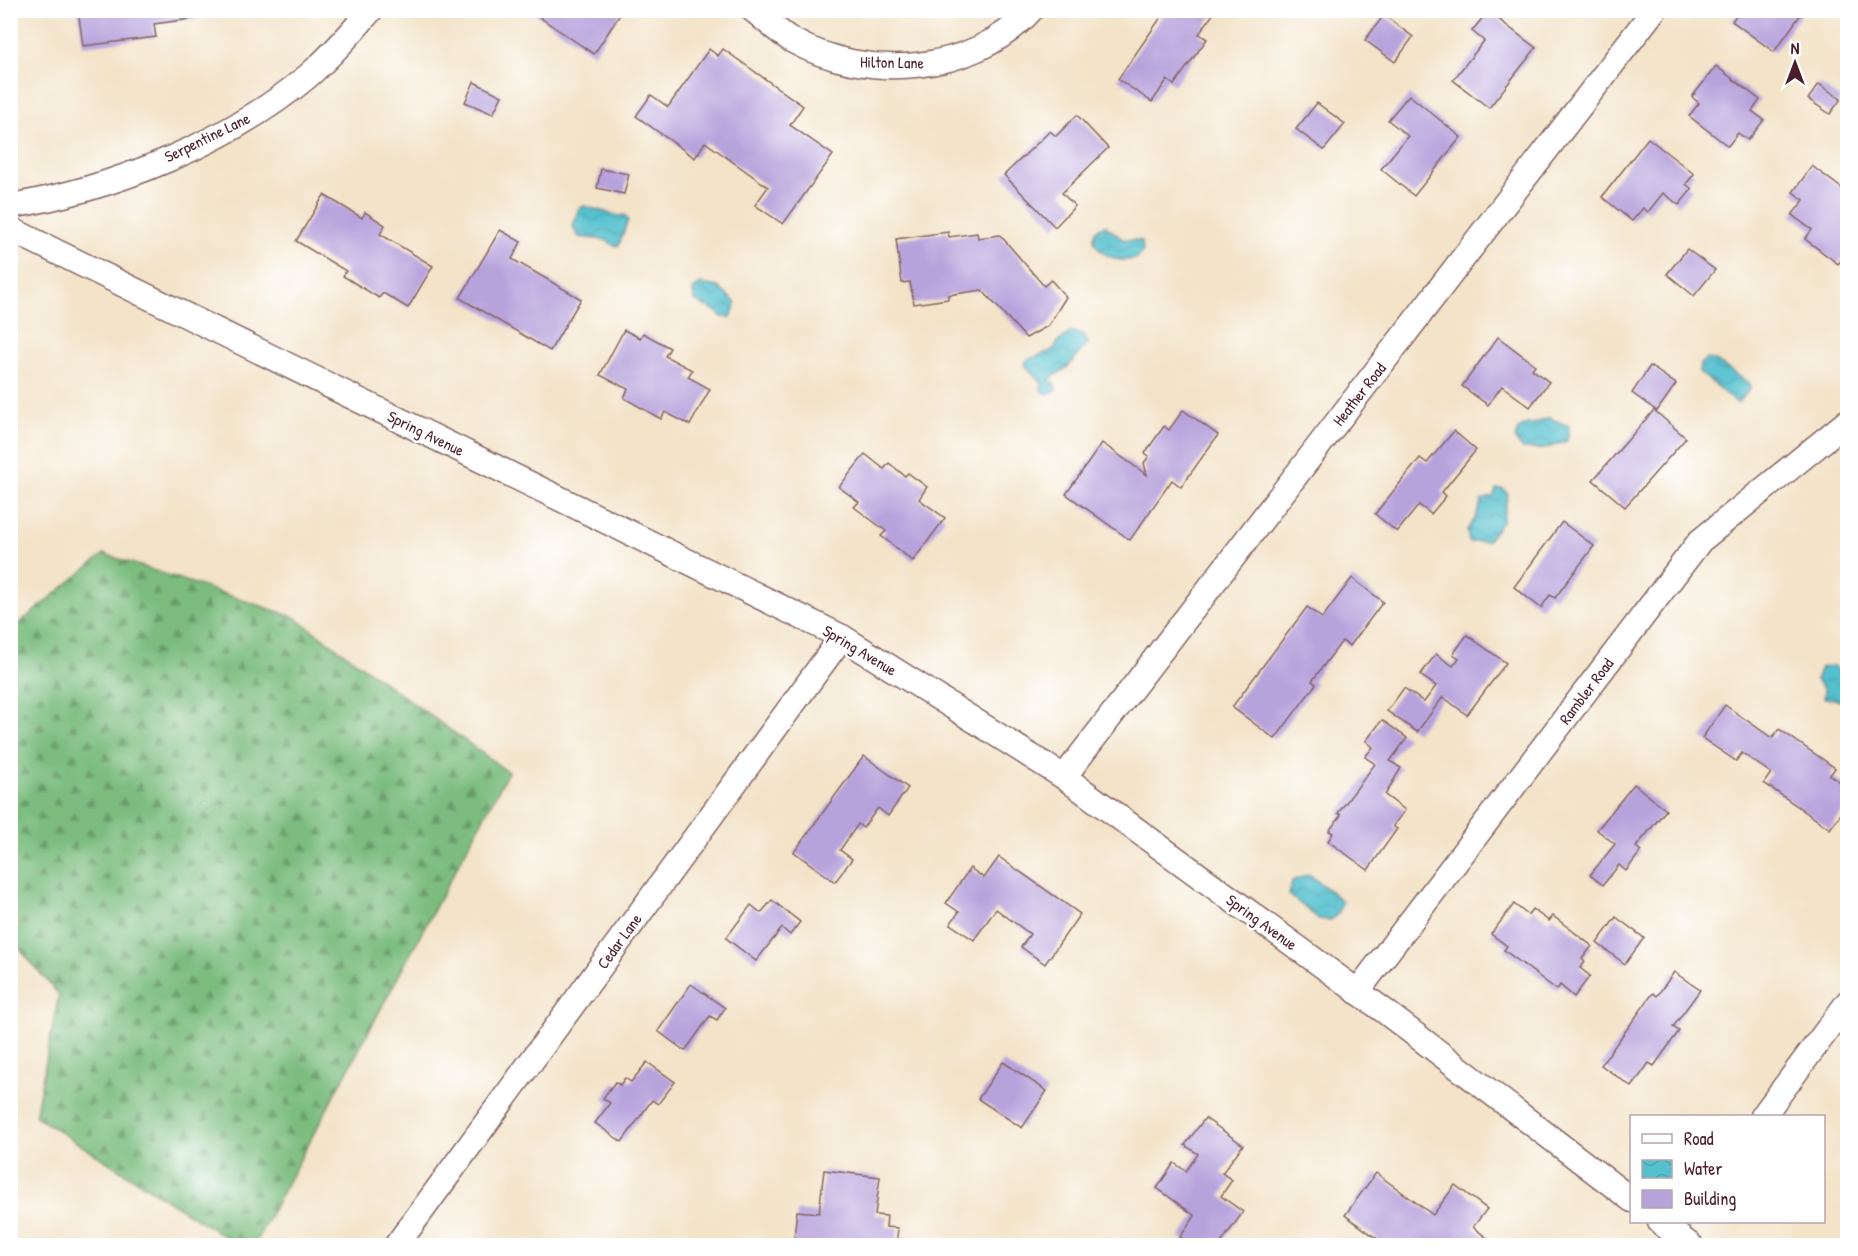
<svg xmlns="http://www.w3.org/2000/svg" width="1858" height="1256" viewBox="0 0 1858 1256" font-family="'Patrick Hand',sans-serif">
	<style>
		.forest { fill: url(#forest-firs); stroke: #626e55; stroke-width: 1.5 }
		.water { fill: url(#water-waves); stroke: #50707d; stroke-width: 1.5 }
		.building { fill: #b7a3dc }
		.lines { fill: none; stroke-linecap: round; stroke-linejoin: round }
		.street-casing { stroke: #856462; stroke-width: 27 }
		.street { stroke: #fff; stroke-width: 24 }
		.labels { text-anchor: middle; dominant-baseline: central; stroke-width: 5; stroke-linejoin: round; paint-order: stroke }
		.street-label { font-size: 16px; fill: #4a1f2b; stroke: #fff }
	</style>
	<defs>
		<pattern id="forest-firs" width="22" height="20" patternUnits="userSpaceOnUse" patternTransform="scale(1.5)"><rect width="22" height="20" fill="#7bbd7f"/><path d="M5 1l3.5 6h-7zM16 11l3.5 6h-7z" fill="#679968"/></pattern>
		<pattern id="water-waves" width="16" height="10" patternUnits="userSpaceOnUse" patternTransform="scale(1.5)"><rect width="16" height="10" fill="#55c1cf"/><path d="M0 5q4-4 8 0t8 0" fill="none" stroke="#4ca5b2"/></pattern>
	</defs>
	<rect width="100%" height="100%" fill="#fff"/>
	<filter id="ink" filterUnits="userSpaceOnUse"><feTurbulence type="fractalNoise" baseFrequency=".0167" numOctaves="2"/><feDisplacementMap in="SourceGraphic" scale="12" xChannelSelector="R" yChannelSelector="G"/><feConvolveMatrix kernelMatrix="1 2 1 2 8 2 1 2 1" color-interpolation-filters="sRGB"/></filter>
	<filter id="wash" filterUnits="userSpaceOnUse"><feTurbulence type="fractalNoise" baseFrequency=".008" numOctaves="4" result="noise"/><feDisplacementMap in="SourceGraphic" scale="24" xChannelSelector="R" yChannelSelector="G"/><feGaussianBlur stdDeviation="1.35" result="paint"/><feColorMatrix in="noise" values="0 0 0 0 0 0 0 0 0 0 0 0 0 0 0 0 0 1.4 0 .05"/><feComposite in="paint" operator="in"/></filter>
	<g filter="url(#wash)">
		<rect width="100%" height="100%" fill="#f3e3c8"/>
		<path class="forest" d="M104,554L294,617L508,772L254,1245H238L35,1116L59,995L11,939V630Z"/>
		<g class="water">
			<path d="M584,206L619,216L625,215L628,220L619,245L615,246L606,240L579,237L573,227L578,210Z"/>
			<path d="M1105,225L1122,239L1142,241L1143,251L1138,258C1133,259 1128,260 1123,260C1104,259 1079,237 1105,225Z"/>
			<path d="M701,284L718,287L736,303L731,317H722C714,307 702,307 694,299L693,289Z"/>
			<path d="M1071,332L1083,334L1088,343L1068,367L1049,379L1054,383L1056,390L1047,394L1041,390L1042,383L1025,365L1027,360L1053,350L1059,341Z"/>
			<path d="M1707,359L1714,360L1749,383L1750,389L1737,403L1699,372L1700,364Z"/>
			<path d="M1549,418L1569,426L1567,441L1544,449H1523L1515,439L1518,430L1526,424H1533Z"/>
			<path d="M1496,489H1503L1508,494L1502,522L1487,541L1469,542L1467,530L1475,519L1482,500L1494,496Z"/>
			<path d="M1833,666L1847,678V704L1835,699L1824,698V689L1816,680L1821,667Z"/>
			<path d="M1309,874L1342,901L1339,912L1331,920L1319,919L1289,895L1292,881Z"/>
		</g>
		<g id="blocks">
			<g class="building">
				<path d="M78,10H197L198,18L154,24L156,37L83,46Z"/>
				<path d="M529,10H623L594,54Z"/>
				<path d="M1166,10H1216L1199,34L1207,39L1174,85L1167,80L1152,102L1118,79Z"/>
				<path d="M1740,10H1804L1774,52L1732,21Z"/>
				<path d="M1488,11L1536,48L1489,108L1453,80L1484,41L1472,31Z"/>
				<path d="M1384,15L1413,37L1395,62L1365,40Z"/>
				<path d="M709,49L718,56L723,49L803,106L790,125L833,155L783,224L755,205L768,187L705,142L695,158L636,116L651,95L668,107Z"/>
				<path d="M1716,66L1760,100L1752,111L1764,120L1748,140L1738,133L1728,146L1689,116L1699,103L1692,97Z"/>
				<path d="M474,82L502,96L493,114L465,102Z"/>
				<path d="M1819,84L1841,99L1830,114L1808,99Z"/>
				<path d="M1409,95L1461,137L1414,196L1381,169L1408,136L1388,120Z"/>
				<path d="M1317,103L1345,124L1324,150L1296,129Z"/>
				<path d="M1077,115L1108,148L1062,193L1075,206L1055,227L1004,175L1050,131L1056,136Z"/>
				<path d="M1648,138L1694,174L1686,184L1692,189L1679,205L1663,193L1648,212L1643,208L1632,221L1602,197Z"/>
				<path d="M1812,166L1848,193L1843,201L1848,205V252L1838,264L1805,239L1812,230L1792,215L1804,200L1793,192Z"/>
				<path d="M601,169L629,174L624,194L597,188Z"/>
				<path d="M324,195L362,218L365,212L385,225L380,234L433,266L408,308L383,293L379,298L343,276L346,271L296,241Z"/>
				<path d="M500,230L521,242L512,259L581,299L550,351L460,298Z"/>
				<path d="M948,232L949,237L977,233L978,238L1000,235L1044,286L1051,280L1066,297L1048,326L1026,338L982,290L948,295V299L914,304L910,282L902,283L896,239Z"/>
				<path d="M1687,249L1715,270L1694,296L1667,274Z"/>
				<path d="M624,330L640,338L643,333L670,348L665,356L692,370L688,377L710,389L690,425L665,412L661,419L624,398L628,389L600,375Z"/>
				<path d="M1498,337L1535,365L1532,369L1549,382L1530,407L1502,386L1488,405L1462,386Z"/>
				<path d="M1650,366L1676,384L1657,411L1632,393Z"/>
				<path d="M1183,410L1218,435L1181,487L1172,480L1130,540L1066,494L1102,443L1147,475L1144,463L1149,456L1145,453L1164,426L1169,430Z"/>
				<path d="M1654,410L1686,438L1625,507L1593,480Z"/>
				<path d="M1454,431L1476,450L1442,492L1446,496L1431,514L1419,505L1397,532L1375,514L1420,458L1427,463Z"/>
				<path d="M865,454L884,469L889,463L905,476L908,473L927,487L919,499L945,518L913,561L881,536L886,531L854,507L859,502L839,487Z"/>
				<path d="M1562,522L1594,546L1555,598L1550,595L1541,608L1514,587Z"/>
				<path d="M1352,578L1383,602L1350,646L1342,641L1312,681L1316,684L1275,739L1232,707L1307,607L1322,618Z"/>
				<path d="M1467,635L1506,663L1467,715L1443,697L1417,732L1387,711L1404,688L1424,702L1436,686L1420,675L1436,654L1453,666L1459,658L1453,654Z"/>
				<path d="M1725,705L1772,738L1779,729L1835,768L1830,775L1848,787V804L1830,829L1764,783L1771,773L1742,753L1736,761L1702,738Z"/>
				<path d="M1382,720L1407,738L1390,761L1401,768L1385,795L1405,810L1393,826L1397,829L1368,870L1328,841L1333,833L1329,831L1341,815L1338,813L1375,764L1365,757L1373,747L1366,741Z"/>
				<path d="M864,756L908,788L888,816L878,808L863,828L858,824L840,850L852,859L835,882L794,852Z"/>
				<path d="M1634,784L1666,810L1636,847L1641,851L1626,871L1619,865L1603,885L1590,875L1615,844L1597,830Z"/>
				<path d="M999,857L1080,914L1045,964L1021,947L1030,934L996,909L974,940L950,924L959,912L946,903L970,868L984,878Z"/>
				<path d="M772,900L800,922L790,935L782,928L756,961L726,938L751,905L761,913Z"/>
				<path d="M1514,904L1528,915L1532,909L1549,921L1553,916L1592,946L1582,959L1585,962L1580,968L1590,976L1574,997L1560,985L1557,990L1504,950L1507,946L1491,934Z"/>
				<path d="M1616,917L1644,938L1625,964L1597,943Z"/>
				<path d="M1674,972L1700,990L1673,1027L1679,1031L1654,1066L1649,1063L1632,1087L1601,1065L1653,993L1657,996Z"/>
				<path d="M691,984L725,1008L717,1020L710,1016L685,1051L658,1031Z"/>
				<path d="M647,1062L675,1082L658,1104L652,1100L622,1142L595,1123L610,1103L603,1098L615,1082L620,1085L625,1078L631,1082Z"/>
				<path d="M1003,1062L1047,1091L1022,1128L978,1099Z"/>
				<path d="M1205,1118L1243,1145L1222,1173L1232,1180L1221,1196L1243,1212L1219,1246H1192L1180,1237L1195,1216L1157,1188L1174,1163L1186,1171L1198,1154L1185,1145Z"/>
				<path d="M824,1170L880,1177L875,1215L887,1216L886,1227L898,1228L896,1246H793L797,1211L819,1213Z"/>
				<path d="M1376,1173L1433,1215L1455,1185L1487,1209L1473,1227L1487,1238L1482,1246H1387L1345,1215Z"/>
			</g>
		</g>
	</g>
	<g filter="url(#ink)">
		<use href="#blocks" fill-opacity="0" stroke="#856462" stroke-width="1.5"/>
		<g class="lines">
			<g class="street-casing">
				<g id="street">
					<path d="M753,10C766,20 779,33 793,41C866,81 973,75 1031,10"/>
					<path d="M10,206C111,190 230,142 308,76C331,56 351,33 371,10"/>
					<path d="M10,229L842,637L1064,777L1383,1010L1632,1200"/>
					<path d="M1064,777L1654,10"/>
					<path d="M1357,992L1700,541L1848,421"/>
					<path d="M1763,1116L1848,1002"/>
					<path d="M1660,1222L1691,1246"/>
					<path d="M396,1246L842,637"/>
				</g>
			</g>
			<use href="#street" class="street"/>
		</g>
	</g>
	<g class="labels">
		<g class="street-label">
			<text transform="translate(892 62) rotate(1)">Hilton Lane</text>
			<text transform="translate(207 137) rotate(-26)">Serpentine Lane</text>
			<text transform="translate(1359 394) rotate(-52)">Heather Road</text>
			<text transform="translate(426 433) rotate(26)">Spring Avenue</text>
			<text transform="translate(860 650) rotate(31)">Spring Avenue</text>
			<text transform="translate(1586 691) rotate(-53)">Rambler Road</text>
			<text transform="translate(1262 922) rotate(36)">Spring Avenue</text>
			<text transform="translate(619 941) rotate(-54)">Cedar Lane</text>
		</g>
	</g>
	<rect width="1858" height="1256" fill="none" stroke="#fff" stroke-width="36"/>
	<rect x="1630" y="1115" width="195" height="108" fill="#ffffff" stroke="#b7a5aa" stroke-width="1.5"/>
	<rect x="1642" y="1134" width="30" height="9" fill="#ffffff" stroke="#b7a5aa" stroke-width="1.5"/>
	<text x="1684" y="1145" font-size="18" fill="#4a1f2b">Road</text>
	<rect x="1642" y="1160" width="30" height="18" fill="url(#water-waves)" stroke="#b7a5aa" stroke-width="1.5"/>
	<text x="1684" y="1175" font-size="18" fill="#4a1f2b">Water</text>
	<rect x="1642" y="1190" width="30" height="18" fill="#b7a3dc" stroke="#b7a5aa" stroke-width="1.5"/>
	<text x="1684" y="1205" font-size="18" fill="#4a1f2b">Building</text>
	<g transform="translate(1795 63)" stroke="#ffffff" stroke-width="4.5" paint-order="stroke">
	<path d="M0-4.5L10 22L0 15L-10 22Z" fill="#4a1f2b"/>
	<text y="-9" font-size="16" font-weight="bold" text-anchor="middle" fill="#4a1f2b">N</text>
	</g>
</svg>
